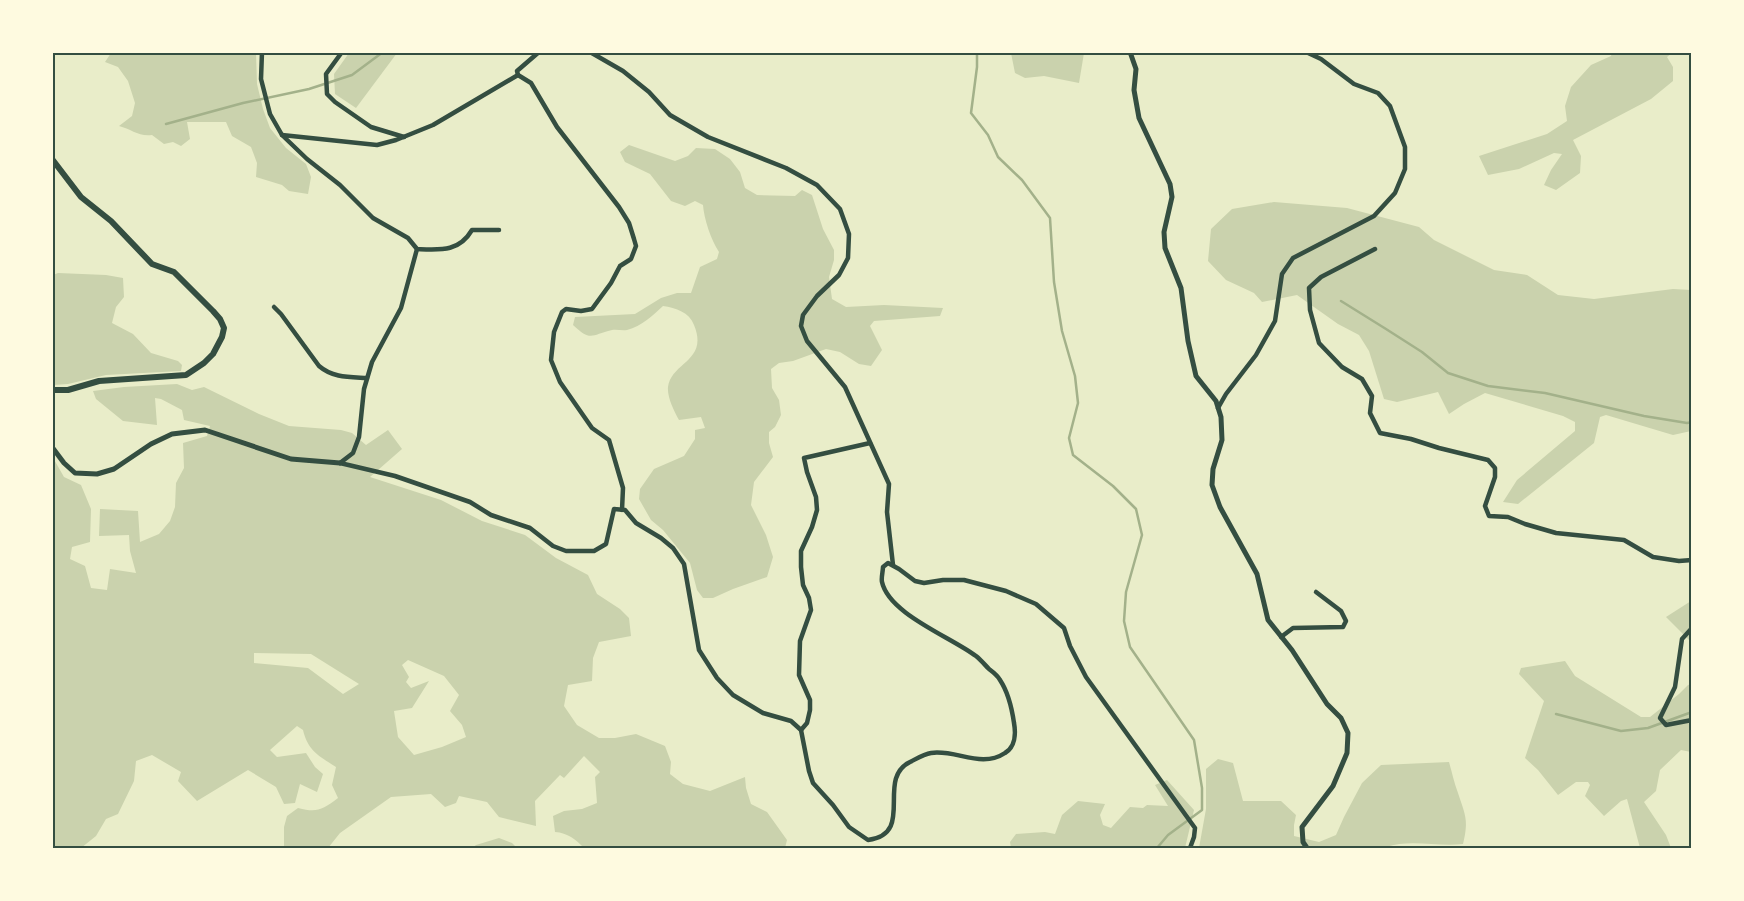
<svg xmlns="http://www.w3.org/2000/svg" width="1744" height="901" viewBox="0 0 1744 901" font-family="'Varela Round',sans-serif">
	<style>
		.green { fill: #cad2ad; fill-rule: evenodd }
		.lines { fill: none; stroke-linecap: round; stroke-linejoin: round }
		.stream { stroke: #a3b18a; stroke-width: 2.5 }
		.minor { stroke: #344e41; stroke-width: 4.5 }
		.tertiary { stroke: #344e41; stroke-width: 5 }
		.secondary { stroke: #344e41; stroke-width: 6 }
		.neatline { fill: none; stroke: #344e41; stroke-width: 2 }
	</style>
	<rect width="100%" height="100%" fill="#e9edc9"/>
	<g class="green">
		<path d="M111,53H256L257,84L263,109L270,128L286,148L306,164L311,177L308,194L289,191L282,185L256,177L257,163L251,147L232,136L226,122H187L190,139L181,146L173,142L164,144L152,135C139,137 131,129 119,126L132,116L135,103L128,81L118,67L105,62Z"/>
		<path d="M349,53H397L356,108L335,94L334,74Z"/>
		<path d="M984,53H1084L1079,83L1044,76L1025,78L1015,73L1011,53Z"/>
		<path d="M1612,53H1672L1667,57L1673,67V81L1651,99L1573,140L1581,156L1580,173L1556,190L1544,185L1551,170L1562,154L1554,153L1519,169L1488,175L1479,156L1547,134L1567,121L1565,106L1571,87L1591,65L1611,56Z"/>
		<path d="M629,145L675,161L688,156L696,148L715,149L730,159L740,172L745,188L757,195L795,196L802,190L812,195L823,229L834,250V260L829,277L832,299L846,307L884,305L943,308L940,316L874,321L870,326L882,350L871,366L859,364L840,352L826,349L793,361L779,363L771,369L772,388L779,400L781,415L775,427L769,432V443L773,457L754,482L751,505L766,535L773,557L767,577L733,589L713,598H703L697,590L690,563L663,530L651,520L639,499L640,489L654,469L684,456L695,439V430L705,428L701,417L679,420C674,411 667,397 668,387C671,362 709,361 694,325C689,312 676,308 663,306C652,316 642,326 627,330C622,331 617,329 612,330C591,335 591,342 573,325L575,317L635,314L661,298L677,293H691L700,267L717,259L719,252C711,240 704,219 703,205L695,201L685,206L671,201L650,174L625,162L620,152Z"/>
		<path d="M1274,202L1347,208L1419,227L1434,240L1494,270L1527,275L1558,295L1594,299L1673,289L1691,290V431L1673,435L1606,415L1600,417L1594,443L1518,504L1503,502L1517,480L1575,431V422L1563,416L1485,393L1464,404L1449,414L1438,392L1397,402L1384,399L1369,351L1359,335L1338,324L1297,295L1262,302L1254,293L1226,280L1208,261L1211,229L1232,209Z"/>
		<path d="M58,273L106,275L123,278L124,297L116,307L112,323L133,334L151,353L178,361L182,365L181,371L106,375L68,384L53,385V275Z"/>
		<path d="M177,384L192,390L204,387L259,414L289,426L341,430L352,433L366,445L388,430L402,449L370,477L441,500L482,521L525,535L556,558L588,575L597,594L620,609L629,618L631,636L599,642L593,658L592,681L568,685L564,706L577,725L599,738H615L636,734L665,746L671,762L670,774L683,784L710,791L745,777L746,788L751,804L767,812L787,840L785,848H584C575,839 568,833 555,832L553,816L564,811L582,809L597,803L595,777L600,772L584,756L564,778L560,775L535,801L536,826L499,817L487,802L459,796L456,803L445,807L431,794L391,797L340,833L328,848H284V827L287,816L298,808C317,813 322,810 338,798L332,785L336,767C319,756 308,751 303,730L297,726L270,750L277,757L306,753L315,767L323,774L317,792L300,784L295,803L284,804L276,787L248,770L197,801L178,781L181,772L152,755L136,761L134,781L118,814L106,819L96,836L81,848H53L52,456L64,477L81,485L91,509L90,542L72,547L70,559L85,566L91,588L107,590L110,569L136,573L130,551L129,535L99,536L100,509L138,511L140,542L159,534L170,521L175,507L176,483L184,468L183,443L207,436L210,426L184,420L182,410L161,399L155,398L157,425L123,421L96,399L93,391L124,387ZM254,653L311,654L359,684L343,694L308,668L254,663ZM408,660L444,676L459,695L450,711L462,725L466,737L442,747L414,755L398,737L394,711L412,708L429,681L411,688L406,682L409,677L402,665Z"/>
		<path d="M1691,601V642L1666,617Z"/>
		<path d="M1565,661L1575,676L1641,717H1650L1679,694L1688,685L1691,684V752L1681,750L1660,770L1656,791L1644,802L1666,835L1671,848H1640L1627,799L1621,801L1604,816L1585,796L1590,785L1588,782H1576L1558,795L1538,770L1525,758L1544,701L1519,674L1521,668Z"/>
		<path d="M1218,759L1233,763L1243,801H1281L1296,815L1294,825V836L1319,842L1336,835L1344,817L1362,783L1381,765L1449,762C1452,772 1454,783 1458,793C1465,815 1469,819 1463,844C1438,847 1410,839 1386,847L1385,848H1199L1206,809V769Z"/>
		<path d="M1167,780L1194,810L1185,848H1011L1010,842L1016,834L1045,832L1055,834L1062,815L1078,801L1105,804L1100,815L1103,825L1111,828L1130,807L1143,808L1147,805L1168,806L1155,785Z"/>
		<path d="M499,838L512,843L516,847L514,848H472L476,845Z"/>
	</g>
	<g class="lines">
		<g class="stream">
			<path d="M977,52V67L971,113L988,135L998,157L1022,180L1050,218L1054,282L1062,331L1075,376L1078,403L1069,438L1073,455L1113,486L1136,509L1142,535L1126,592L1124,621L1130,647L1194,740L1202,788V810L1168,835L1157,848"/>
			<path d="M166,124L243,103L309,89L352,75L383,52"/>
			<path d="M1341,301L1386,329L1422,352L1448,373L1488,386L1545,393L1644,416L1687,423L1692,422"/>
			<path d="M1556,714L1621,731L1648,728L1692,712"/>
		</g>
		<g class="minor">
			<path d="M262,52L261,79L270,114L282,135L307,159L340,185L373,218L408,238L417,249C441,250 459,252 472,230H499"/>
			<path d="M342,52L326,74L327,94L335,102L371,127L404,137"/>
			<path d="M539,52L517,71L518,75L531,83L557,127L619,207L629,223L634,239L636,246L631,259L620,266L611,283L592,309L581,311L566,309L562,312L554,332L551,360L560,382L592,428L609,440L623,488L622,510"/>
			<path d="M590,52L623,71L649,92L670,115L708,137L786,168L817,185L840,209L849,234L848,258L839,275L817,296L803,315L801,326L807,341L845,387L889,484L887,512L893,565"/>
			<path d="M282,135L377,145L396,140L433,125L518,75"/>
			<path d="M1375,249L1321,277L1309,288L1310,310L1319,343L1342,367L1362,379L1372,396L1370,413L1380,433L1411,439L1439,448L1488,460L1495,468V477L1485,506L1489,516L1508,517L1525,524L1556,533L1624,540L1653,557L1679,561L1692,560"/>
			<path d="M274,307L281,314L319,366C333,378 349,377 367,378"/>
			<path d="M1218,408L1226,394L1256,355L1275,321L1282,274L1293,258L1374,216L1395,193L1405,169V147L1390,106L1378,93L1354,84L1321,59L1306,52"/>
			<path d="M340,463L395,476L470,502L491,515L530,528L553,546L566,551H594L606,544L614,509L625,510L636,523L661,538L673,548L684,564L699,650L717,678L733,695L763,713L791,721L801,730L809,771L813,783L833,805L849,827L868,840C916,834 875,779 910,762C916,759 924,754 931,753C956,749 981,769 1005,753C1015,747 1016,734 1014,723C1012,709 1008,692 1000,680C998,676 993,672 989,669C985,665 981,660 976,656C951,637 889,614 882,582C881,578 883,571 883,567L888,563L899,569L915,581L924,583L943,580H964L1006,591L1036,604L1064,628L1070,646L1086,677L1195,828L1194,837L1190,848"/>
			<path d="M340,463L353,453L359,437L364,389L372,362L401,308L417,249"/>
			<path d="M1692,628L1682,639L1675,687L1660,718L1666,725L1692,720"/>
			<path d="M1281,637L1293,628L1343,627L1346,621L1341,611L1316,592"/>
			<path d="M801,730L807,723L810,710V700L799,675L800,641L811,610L809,598L803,585L801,567V551L812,527L817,510L816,497L807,472L804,458L870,443"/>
		</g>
		<g class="tertiary">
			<path d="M1130,52L1136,69L1134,90L1139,118L1170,184L1172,197L1164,232L1165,248L1181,288L1188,341L1196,376L1216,401L1221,417L1222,440L1213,469L1212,485L1220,507L1257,574L1268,620L1292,650L1327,704L1341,718L1348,733L1347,753L1333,786L1302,827L1303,842L1307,848"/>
			<path d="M52,447L64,463L75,473L97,474L114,469L151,444L172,434L205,430L291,459L340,463"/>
		</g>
		<path class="secondary" d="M52,159L81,197L111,221L152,264L174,272L213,311L220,319L224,328L222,337L213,354L204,363L186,375L99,381L68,390H52"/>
	</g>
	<rect width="1744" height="901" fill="none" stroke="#fefae0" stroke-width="108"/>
	<rect x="54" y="54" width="1636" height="793" class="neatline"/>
</svg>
